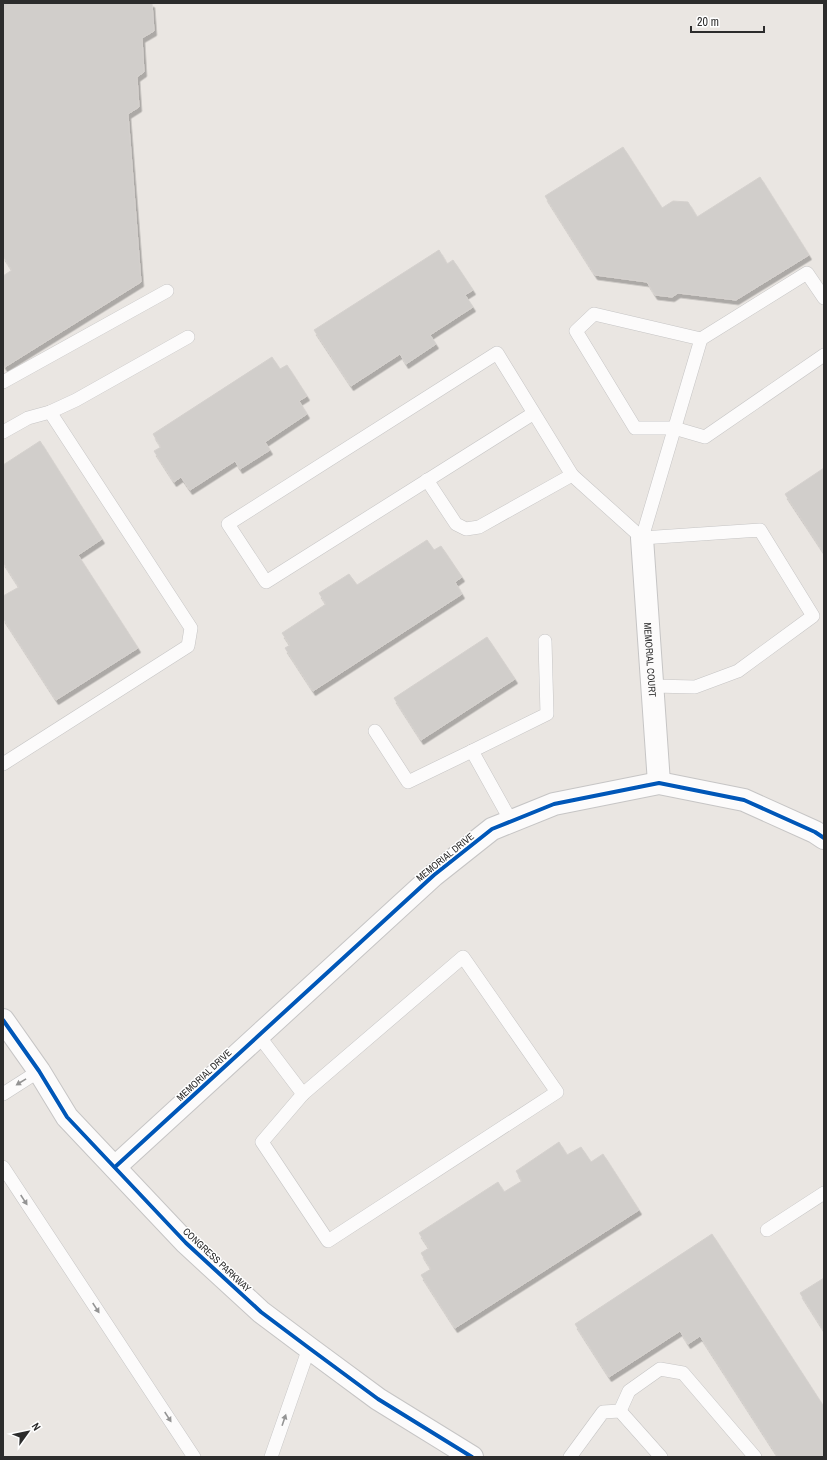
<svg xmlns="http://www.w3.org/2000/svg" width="827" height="1460" viewBox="0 0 827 1460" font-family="'Archivo Narrow',sans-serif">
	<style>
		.building { fill: #d1cecb; stroke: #d5d1ce; filter: url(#shadow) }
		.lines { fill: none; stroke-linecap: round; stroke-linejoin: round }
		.lane-casing { stroke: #c6c5c5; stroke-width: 14 }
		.street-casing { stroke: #c6c5c5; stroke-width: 24 }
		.lane { stroke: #fcfbfb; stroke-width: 13 }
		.street { stroke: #fcfbfb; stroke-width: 22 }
		.cycleway-casing { stroke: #fff; stroke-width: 6 }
		.cycleway { stroke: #0057b8; stroke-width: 4 }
		.oneway { fill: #949494 }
		.labels { text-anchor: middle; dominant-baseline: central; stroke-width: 3; stroke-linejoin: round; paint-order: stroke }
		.street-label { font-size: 10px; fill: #2c2c2c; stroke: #fff }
	</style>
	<defs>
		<filter id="shadow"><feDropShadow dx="2.5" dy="4.5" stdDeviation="0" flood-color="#0004"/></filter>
	</defs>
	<rect width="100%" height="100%" fill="#eae6e2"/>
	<g class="building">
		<path d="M3,3H152L154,31L142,38L144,72L137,77L139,107L128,114L141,282L5,367L3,364V276L12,270L3,256Z"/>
		<path d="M623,147L662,208L673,201L688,202L697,217L760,177L809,255L736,300L678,293L672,297L655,295L647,282L595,275L545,196Z"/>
		<path d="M439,250L447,264L453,260L473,290L465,295L473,307L430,335L436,344L406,364L400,354L351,386L314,330Z"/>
		<path d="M272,357L280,369L287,365L307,396L299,401L307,414L265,442L270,450L240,469L235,461L190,490L181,477L174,482L154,451L161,447L153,434Z"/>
		<path d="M40,441L102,539L78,555L138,648L56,700L3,618V596L19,587L3,562V465Z"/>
		<path d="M824,468V553L785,494Z"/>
		<path d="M427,540L434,550L441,546L462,577L455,582L462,594L313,691L285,648L290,645L282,633L326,604L319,593L349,574L357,585Z"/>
		<path d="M487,637L515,679L421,740L394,698Z"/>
		<path d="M559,1142L567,1155L581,1147L591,1162L603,1154L639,1210L455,1328L421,1275L431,1269L421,1253L429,1248L419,1233L498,1182L504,1192L522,1181L516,1171Z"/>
		<path d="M712,1234L824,1407V1457H778L700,1336L688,1344L680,1331L609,1377L575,1324Z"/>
		<path d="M824,1278V1331L800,1293Z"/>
	</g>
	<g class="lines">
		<g class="lane-casing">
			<g id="lane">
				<path d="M824,298L807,273L701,339L594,314L576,331L635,428H674L705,437L824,355"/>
				<path d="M3,382L167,291"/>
				<path d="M534,413L266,582L228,524L497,353L572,475L642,538L760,530L813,616L738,671L695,687L653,686"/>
				<path d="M3,432L28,418L50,412L76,400L188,337"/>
				<path d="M427,480L456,524L466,529L479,527L572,475"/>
				<path d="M642,538L701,339"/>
				<path d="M375,731L408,782L472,751"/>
				<path d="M3,764L188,646L191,628L50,412"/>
				<path d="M511,821L472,751L547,714L545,641"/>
				<path d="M463,957L557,1092L328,1241L262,1142L303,1094Z"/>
				<path d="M259,1036L303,1094"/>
				<path d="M3,1094L39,1071"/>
				<path d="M3,1167L194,1457"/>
				<path d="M767,1230L824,1193"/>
				<path d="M620,1411L629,1391L660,1369L683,1373L755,1457"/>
				<path d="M271,1457L309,1348"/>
				<path d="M570,1457L603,1412L620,1411L661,1457"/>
			</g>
		</g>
		<g class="street-casing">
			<g id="street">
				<path id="s1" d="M642,538L659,783"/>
				<path d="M3,1020L39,1071L67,1117L186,1243L261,1312L309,1348L378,1399L472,1457"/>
				<path d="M115,1167L434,875L492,829L554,804L659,783L744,800L815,832L824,838"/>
			</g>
		</g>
		<use href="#lane" class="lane"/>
		<use href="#street" class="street"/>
		<g class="cycleway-casing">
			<g id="cycleway">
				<path d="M3,1020L39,1071L67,1117L186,1243L261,1312L309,1348L378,1399L472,1457"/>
				<path d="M115,1167L434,875L492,829L554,804L659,783L744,800L815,832L824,838"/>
			</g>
		</g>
		<use href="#cycleway" class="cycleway"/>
	</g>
	<defs><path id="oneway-solid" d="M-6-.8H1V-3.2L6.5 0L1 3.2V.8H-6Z"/></defs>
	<g class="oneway">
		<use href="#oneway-solid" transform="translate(21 1082) rotate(148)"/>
		<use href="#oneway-solid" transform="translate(24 1200) rotate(57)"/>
		<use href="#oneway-solid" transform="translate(96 1308) rotate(57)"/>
		<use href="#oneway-solid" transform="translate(168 1417) rotate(57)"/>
		<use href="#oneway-solid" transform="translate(284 1420) rotate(-71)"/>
	</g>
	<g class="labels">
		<g class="street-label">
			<text stroke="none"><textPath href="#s1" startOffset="122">MEMORIAL COURT</textPath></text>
			<text transform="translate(445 857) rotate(-39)">MEMORIAL DRIVE</text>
			<text transform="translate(204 1075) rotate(-43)">MEMORIAL DRIVE</text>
			<text transform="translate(217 1260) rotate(43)">CONGRESS PARKWAY</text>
		</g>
	</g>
	<rect width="827" height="1460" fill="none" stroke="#2c2c2c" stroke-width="8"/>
	<g transform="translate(28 1432) rotate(57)" stroke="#ffffff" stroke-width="3" paint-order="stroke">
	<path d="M0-3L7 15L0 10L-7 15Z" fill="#2c2c2c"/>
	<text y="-6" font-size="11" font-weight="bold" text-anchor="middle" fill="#2c2c2c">N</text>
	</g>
	<path d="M691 26v6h73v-6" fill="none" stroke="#2c2c2c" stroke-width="2"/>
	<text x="697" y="26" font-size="12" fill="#2c2c2c" stroke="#ffffff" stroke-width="3" paint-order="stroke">20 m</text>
</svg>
